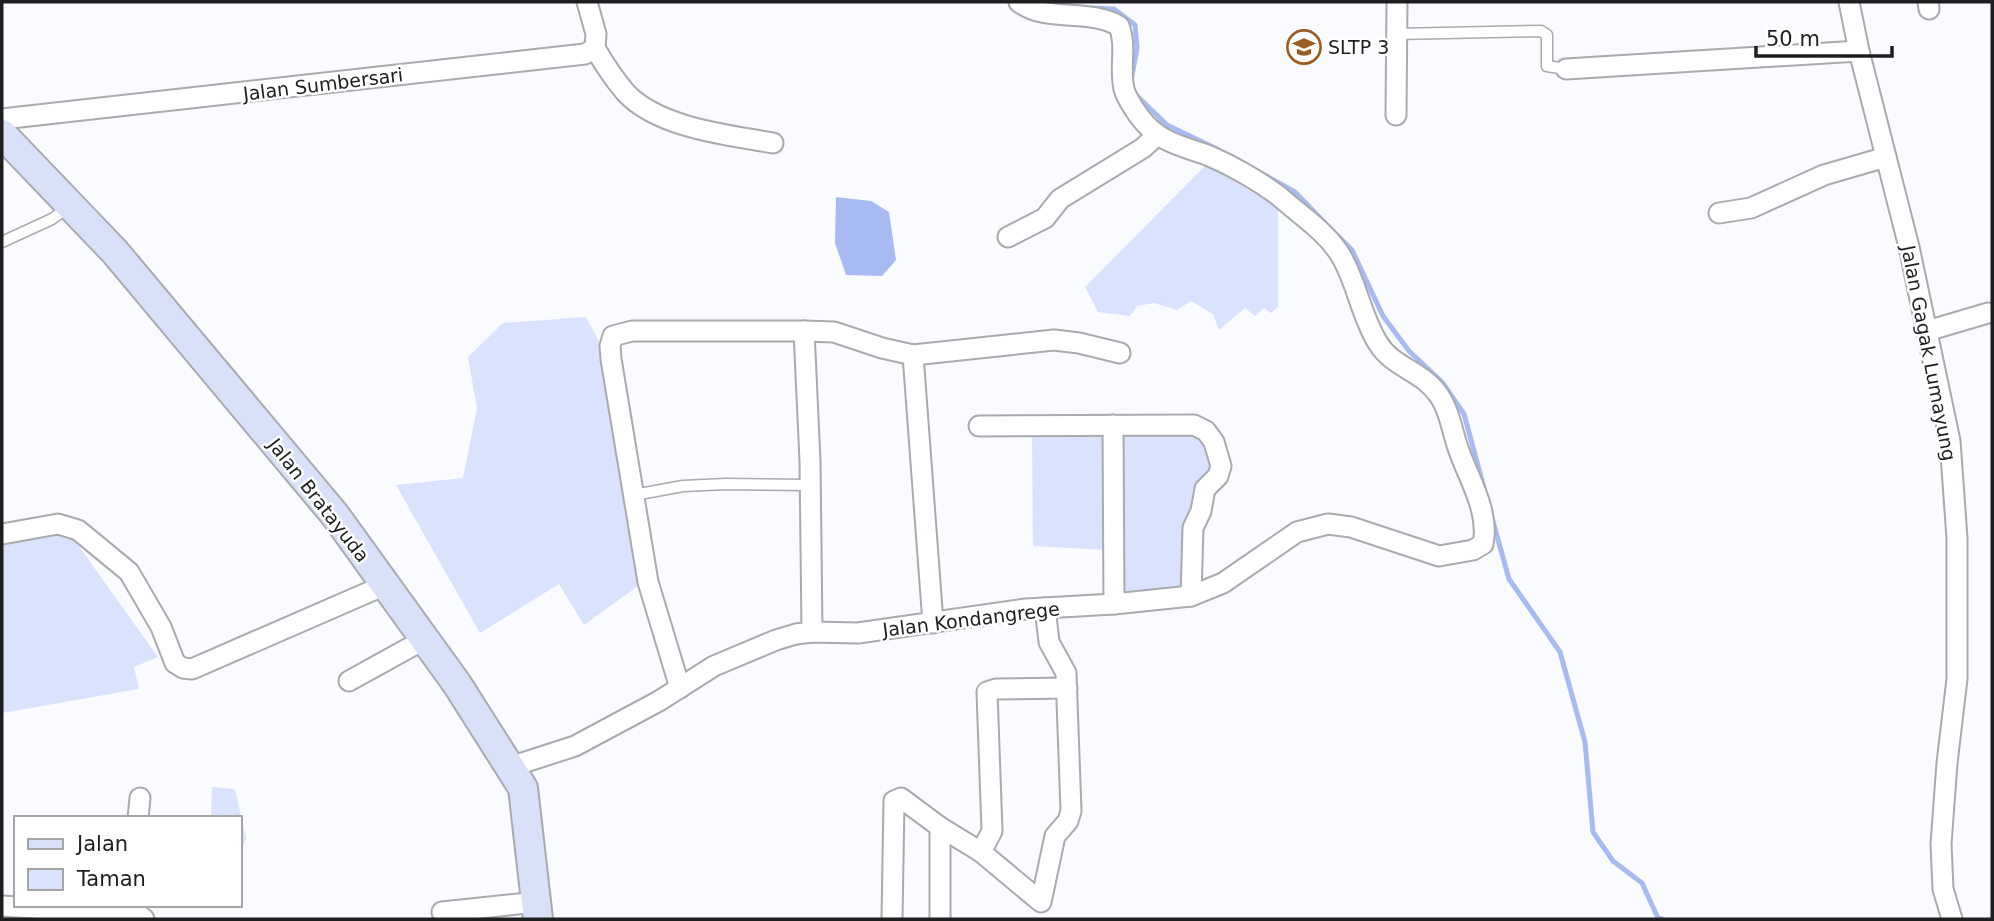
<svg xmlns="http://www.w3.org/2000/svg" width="1994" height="921" viewBox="0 0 1994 921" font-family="'DejaVu Sans',sans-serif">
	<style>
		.green { fill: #d9e3fd }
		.water { fill: #a7bbf2 }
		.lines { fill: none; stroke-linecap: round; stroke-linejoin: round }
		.stream { stroke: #a7bbf2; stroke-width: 5 }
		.lane-casing { stroke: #a8aaae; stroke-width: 13 }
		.street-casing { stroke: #a8aaae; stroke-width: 23 }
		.secondary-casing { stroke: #a8aaae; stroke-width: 32 }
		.lane { stroke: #fff; stroke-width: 10 }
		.street { stroke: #fff; stroke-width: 19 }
		.secondary { stroke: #d9e1f8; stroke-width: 28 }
		.labels { text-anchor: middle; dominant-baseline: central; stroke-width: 5; stroke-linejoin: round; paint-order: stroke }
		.poi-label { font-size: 19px; fill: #1d1e20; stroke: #fff; text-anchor: start }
		.street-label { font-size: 19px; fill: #1d1e20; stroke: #fff }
	</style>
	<rect width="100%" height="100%" fill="#fafbff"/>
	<g class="green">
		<path d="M1206,165L1278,207V307L1271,313L1264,308L1255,316L1245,308L1219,330L1213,314L1191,301L1177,310L1154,303L1137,306L1130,316L1098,312L1085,287Z"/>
		<path d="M586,317L603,349L642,583L584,625L559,584L480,633L396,485L463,478L477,408L468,357L503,323Z"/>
		<path d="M1193,434L1207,447L1212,469L1195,491L1196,507L1184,588L1116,597L1107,550L1033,546L1032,435Z"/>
		<path d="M68,531L158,657L134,667L139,689L2,713V542Z"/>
		<path d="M212,787L235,789L246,838L240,856V818H211Z"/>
	</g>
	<path class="water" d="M836,197L871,201L889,212L896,260L882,276L846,275L835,243Z"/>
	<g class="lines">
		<g class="stream">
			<path d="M1043,2L1078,7"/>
			<path d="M1091,8L1114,9L1135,25L1137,48L1131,81"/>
			<path d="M1136,95L1167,125L1217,149"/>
			<path d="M1259,172L1295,192L1325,223"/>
			<path d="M1337,235L1352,250L1383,316L1409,351L1442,382L1464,414L1484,488"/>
			<path d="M1492,518L1509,579L1560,652L1585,742L1593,832L1613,861L1642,883L1658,918L1662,919"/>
		</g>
		<g class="lane-casing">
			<g id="lane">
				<path d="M1397,34L1541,31L1547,35V66L1566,69"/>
				<path d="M2,242L52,219L69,207"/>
				<path d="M634,495L683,486L726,484L810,485"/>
			</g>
		</g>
		<g class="street-casing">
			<g id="street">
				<path d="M1849,2L1859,51L1909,247L1950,441L1957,538V679L1947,763L1941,844L1943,889L1952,919"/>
				<path d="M1928,2L1929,9"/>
				<path d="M595,48C604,64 614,79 626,93C659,128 728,135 773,143"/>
				<path d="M1566,69L1859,51"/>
				<path d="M1396,115L1397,2"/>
				<path d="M2,119L585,54L595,48L596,34L587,2"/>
				<path d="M1719,213L1751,208L1824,175L1886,157"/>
				<path d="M1008,237L1045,218L1060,199L1143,148L1157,135"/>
				<path d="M804,331L834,332L882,348L913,355L1054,340L1079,343L1120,353"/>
				<path d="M1927,331L1988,313"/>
				<path d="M913,355L933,623"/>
				<path d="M1113,425L1114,604"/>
				<path d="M979,426L1194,425L1206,431L1214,442L1221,466L1218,476L1205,489L1201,511L1193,528L1191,596"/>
				<path d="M2,534L58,524L78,530L129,572L161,627L175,663L183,668L192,669L385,585"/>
				<path d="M349,681L425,639"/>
				<path d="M680,688L648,582L611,359L610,346L613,336L632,331H804L810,461L812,632"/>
				<path d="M510,767L575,746L659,701L714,666L776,640L796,634L812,632L858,633L1026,609L1114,604L1191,596L1223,583L1297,532L1328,524L1351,527L1439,556L1473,550L1483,544C1490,511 1468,478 1458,448C1452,430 1449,409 1438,394C1422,371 1392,367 1378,343C1361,316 1357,283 1341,256C1327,232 1300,215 1280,197C1261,182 1229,164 1207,155C1179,145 1158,142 1139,116C1134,109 1126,97 1124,89C1119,68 1127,46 1119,26C1090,8 1045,23 1019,2"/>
				<path d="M138,818L140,798"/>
				<path d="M981,852L992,831L987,692L996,689L1067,688"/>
				<path d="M2,906L139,915L144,919"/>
				<path d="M442,912L537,902"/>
				<path d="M892,919L894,801L901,798L940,827L981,852L1041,902L1055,836L1068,821L1071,811L1066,673L1049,642L1045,608"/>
				<path d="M940,919V827"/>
			</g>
		</g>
		<g class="secondary-casing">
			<path id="secondary" d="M2,134L115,252L335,515L457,684L523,788L538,919"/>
		</g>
		<use href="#lane" class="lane"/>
		<use href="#street" class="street"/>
		<use href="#secondary" class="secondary"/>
	</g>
	<defs>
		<g id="school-ring" transform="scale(1.75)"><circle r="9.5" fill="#fff" stroke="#9b5c23" stroke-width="1.5"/><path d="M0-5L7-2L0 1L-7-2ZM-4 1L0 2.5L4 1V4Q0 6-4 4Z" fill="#9b5c23"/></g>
	</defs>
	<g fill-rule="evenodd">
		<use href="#school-ring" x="1304" y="47"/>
	</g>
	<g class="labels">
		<g class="poi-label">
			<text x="1328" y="47">SLTP 3</text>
		</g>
		<g class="street-label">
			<text transform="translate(323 84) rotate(-7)">Jalan Sumbersari</text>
			<text transform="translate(1929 353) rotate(79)">Jalan Gagak Lumayung</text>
			<text transform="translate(319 500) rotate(52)">Jalan Bratayuda</text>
			<text transform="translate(971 619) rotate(-7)">Jalan Kondangrege</text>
		</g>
	</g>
	<rect width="1994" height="921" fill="none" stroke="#1d1e20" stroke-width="7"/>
	<rect x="14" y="816" width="228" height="91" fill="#ffffff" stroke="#a5a5a6" stroke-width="2"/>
	<rect x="28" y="839" width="35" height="10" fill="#d9e1f8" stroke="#a5a5a6" stroke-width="2"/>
	<text x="77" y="851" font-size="21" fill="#1d1e20">Jalan</text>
	<rect x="28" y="869" width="35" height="21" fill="#d9e3fd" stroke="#a5a5a6" stroke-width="2"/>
	<text x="77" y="886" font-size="21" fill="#1d1e20">Taman</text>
	<path d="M1756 46v10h136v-10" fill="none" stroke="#1d1e20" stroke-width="3.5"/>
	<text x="1766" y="46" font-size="21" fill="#1d1e20" stroke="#ffffff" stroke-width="5" paint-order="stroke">50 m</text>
</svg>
